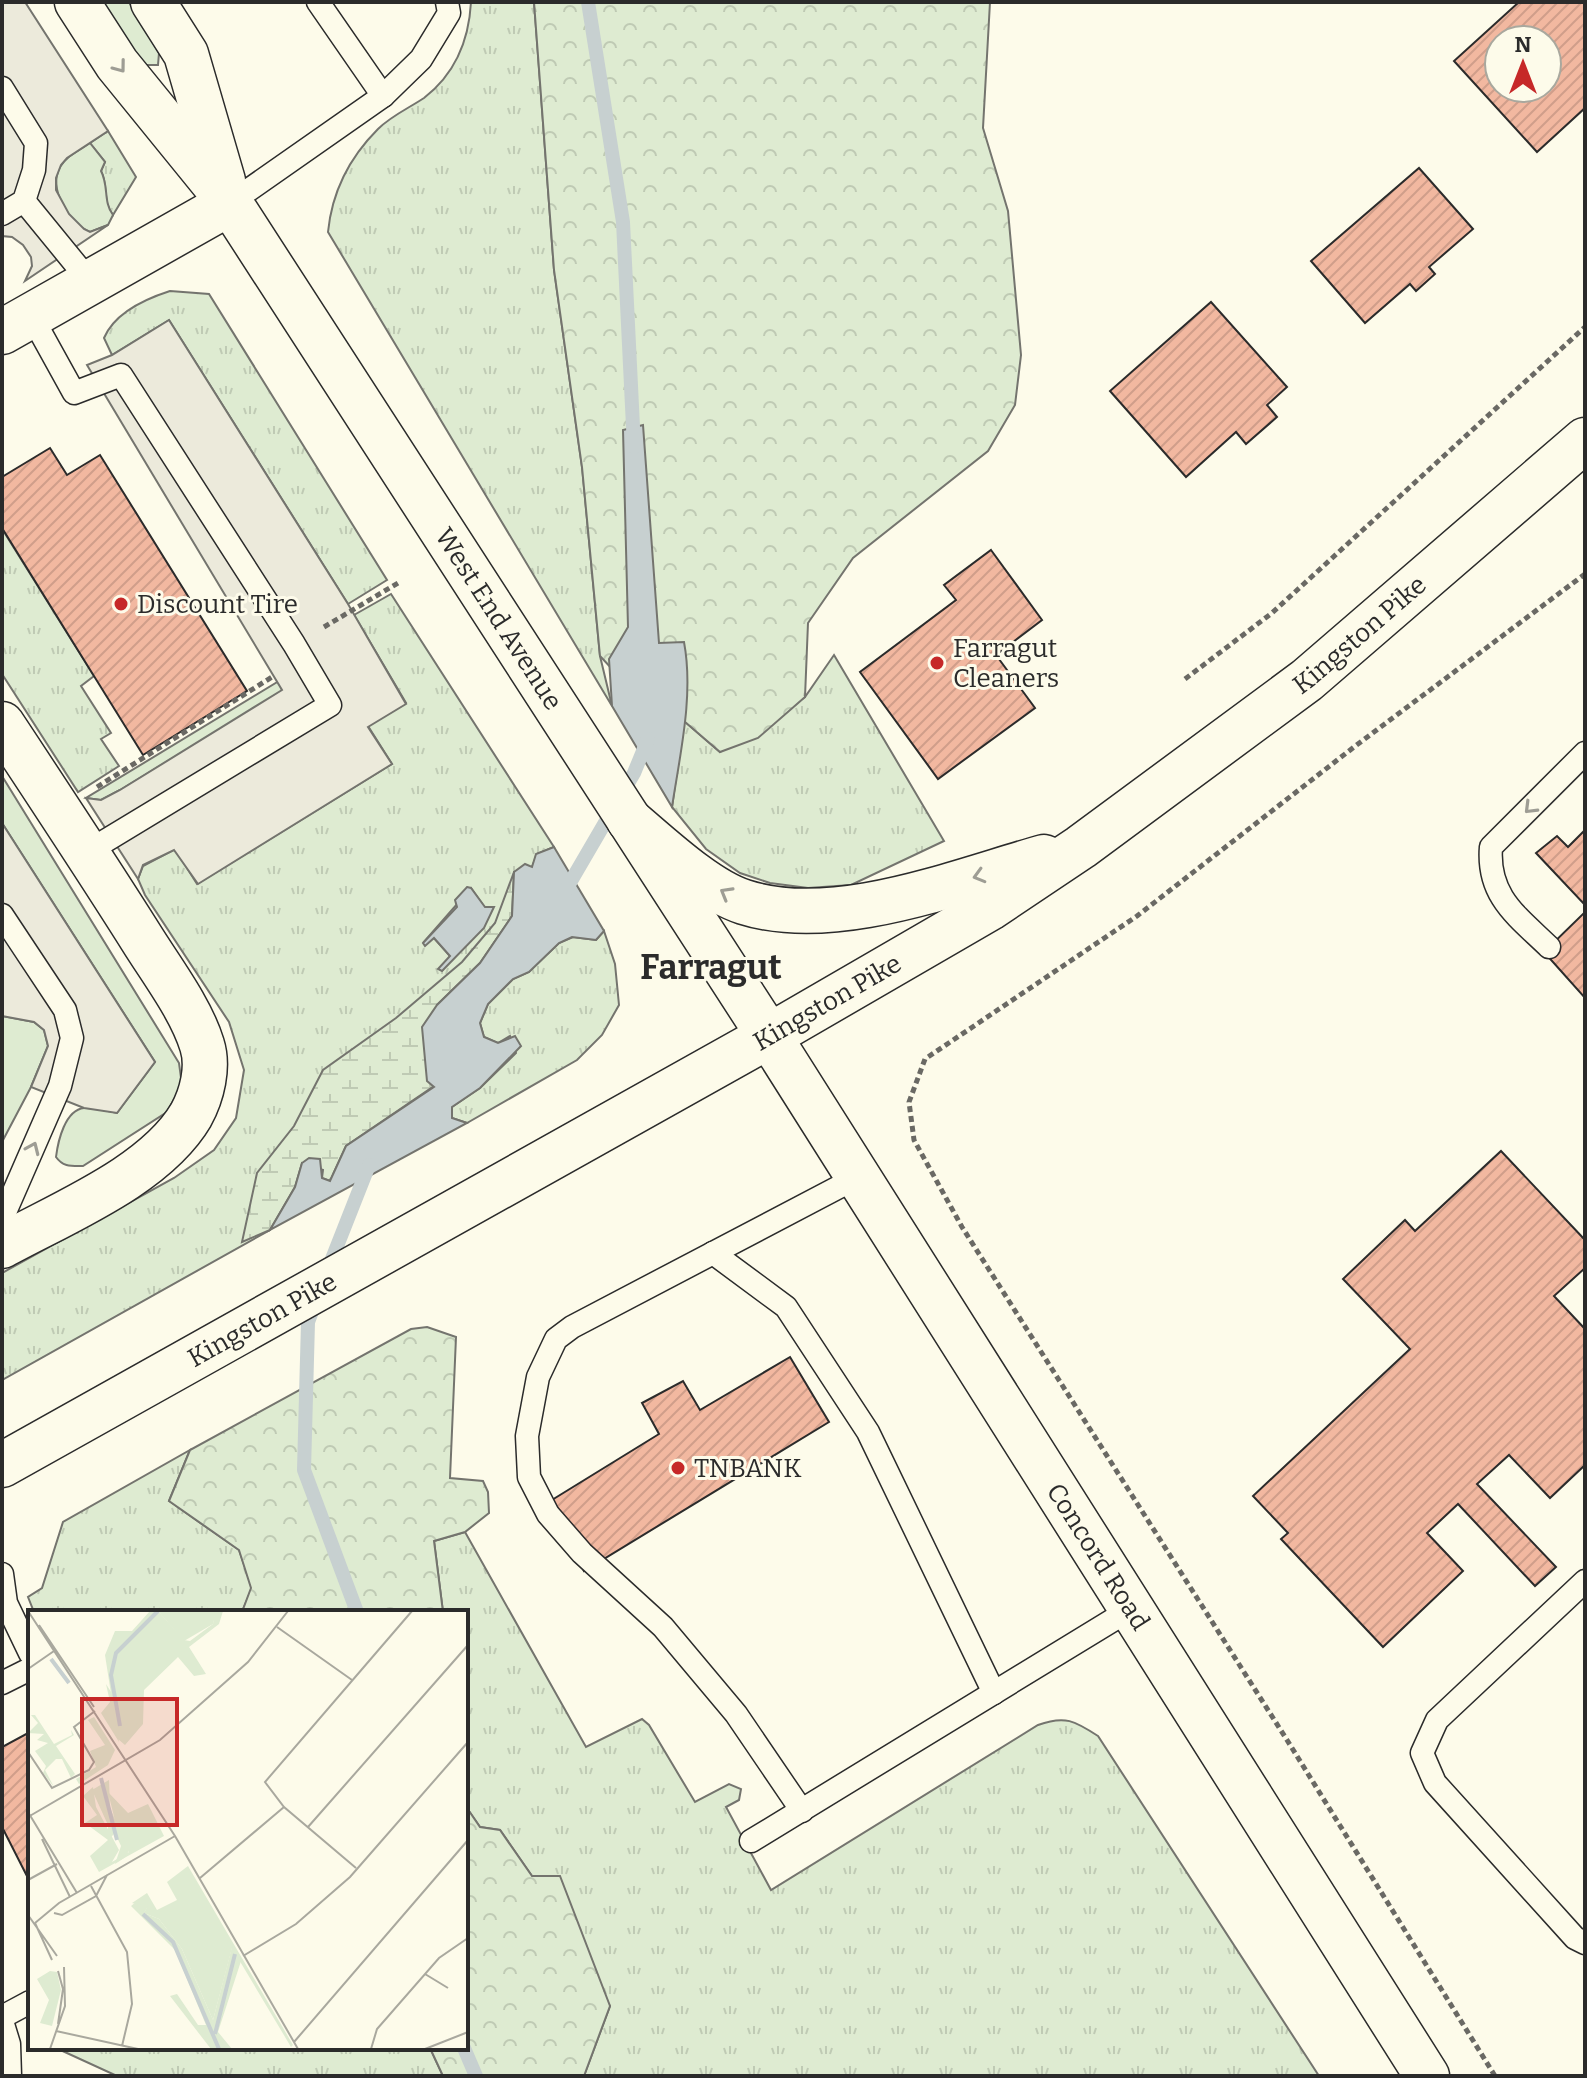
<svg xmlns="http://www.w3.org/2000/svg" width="1587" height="2078" viewBox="0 0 1587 2078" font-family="Bitter,serif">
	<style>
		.grass { fill: url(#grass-tufts); stroke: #74746e; stroke-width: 2; fill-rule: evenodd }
		.forest { fill: url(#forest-crowns); stroke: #74746e; stroke-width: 2 }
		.wetland { fill: url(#wetland-marsh); stroke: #74746e; stroke-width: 2 }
		.green { fill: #deebd1; stroke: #74746e; stroke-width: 2 }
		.parking { fill: #eceadb; stroke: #74746e; stroke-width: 2 }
		.water { fill: #c7d0d0; stroke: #74746e; stroke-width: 2 }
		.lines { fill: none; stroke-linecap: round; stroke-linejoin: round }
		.stream { stroke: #c7d0d0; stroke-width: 14 }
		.building { fill: url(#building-hatch); stroke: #2b2b2b; stroke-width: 2; fill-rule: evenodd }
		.service-casing { stroke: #2b2b2b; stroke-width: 25 }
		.minor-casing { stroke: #2b2b2b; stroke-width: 47 }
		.tertiary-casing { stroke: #2b2b2b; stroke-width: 47 }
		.primary-casing { stroke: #2b2b2b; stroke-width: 47 }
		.path { stroke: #6a6964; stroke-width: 5; stroke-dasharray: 6 4; stroke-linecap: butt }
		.service { stroke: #fdfbea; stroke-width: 22 }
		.minor { stroke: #fdfbea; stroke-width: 44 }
		.tertiary { stroke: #fdfbea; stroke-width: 44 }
		.primary { stroke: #fdfbea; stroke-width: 44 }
		.oneway { stroke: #9e9d94 }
		.poi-dot { fill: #c62828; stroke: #fdfbea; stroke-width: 3 }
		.labels { text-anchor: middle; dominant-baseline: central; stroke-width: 6; stroke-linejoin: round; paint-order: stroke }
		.poi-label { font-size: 26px; fill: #2b2b2b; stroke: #fdfbea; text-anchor: start }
		.street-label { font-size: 26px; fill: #2b2b2b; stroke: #fdfbea }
		.district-label { font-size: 34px; font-weight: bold; fill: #2b2b2b; stroke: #fdfbea }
		.inset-river { fill: none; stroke: #c7d0d0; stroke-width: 4 }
		.inset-road { fill: none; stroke: #a9a89e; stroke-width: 2 }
		.view { fill: #c62828; fill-opacity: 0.15; stroke: #c62828; stroke-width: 4 }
		.inset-edge { fill: none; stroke: #2b2b2b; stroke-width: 4 }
	</style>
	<defs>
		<pattern id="grass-tufts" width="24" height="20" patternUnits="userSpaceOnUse" patternTransform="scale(2)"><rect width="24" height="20" fill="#deebd1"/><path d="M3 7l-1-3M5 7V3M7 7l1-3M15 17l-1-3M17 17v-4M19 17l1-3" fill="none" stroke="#bfcab4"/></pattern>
		<pattern id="forest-crowns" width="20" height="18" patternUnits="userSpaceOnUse" patternTransform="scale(2)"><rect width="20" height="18" fill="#deebd1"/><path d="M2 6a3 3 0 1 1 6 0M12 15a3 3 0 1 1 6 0" fill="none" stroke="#bfcab4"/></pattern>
		<pattern id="wetland-marsh" width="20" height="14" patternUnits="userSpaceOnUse" patternTransform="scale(2)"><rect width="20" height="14" fill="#deebd1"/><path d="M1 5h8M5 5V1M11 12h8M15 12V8" fill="none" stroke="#bfcab4"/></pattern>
		<pattern id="building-hatch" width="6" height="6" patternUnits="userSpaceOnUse" patternTransform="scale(2)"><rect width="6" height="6" fill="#f2b8a0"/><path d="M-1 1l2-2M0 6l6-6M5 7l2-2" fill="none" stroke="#d09e8a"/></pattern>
	</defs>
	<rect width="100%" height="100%" fill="#fdfbea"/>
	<g class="grass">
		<path d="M471,2H534L554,270L582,467L600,656L612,706L328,232C332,191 349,158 378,129C391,116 409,108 424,98C455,74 469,40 471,2Z"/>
		<path d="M108,131L136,177L113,215C102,202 109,186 101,171L105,162L90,143Z"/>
		<path d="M170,291L209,294L387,580L348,604L169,320L112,355L104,338C115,312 145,299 170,291Z"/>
		<path d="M4,532L94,676L81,686L111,733L101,739L119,766L78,792L2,674V533Z"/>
		<path d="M391,594L554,847L537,854L532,867L514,872L512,916L480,963L437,1005L434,1086L336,1169L330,1181L302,1163L295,1187L270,1230L2,1380V1273L174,1178L214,1150L236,1118L244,1070L229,1022L145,895L138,879L143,866L175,849L197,884L392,764L368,726L406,703L354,615ZM471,888L485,908L442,971L450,956L434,938L423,943Z"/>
		<path d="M834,655L944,841L851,885L808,888L770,883L740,873L706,849L672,807L684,721L720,752L805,697Z"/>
		<path d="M604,931L615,964L619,1005L602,1035L577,1060L467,1123L452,1118V1107L480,1088L516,1053L510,1036L498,1043L484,1037L480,1023L488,1004L513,979L529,972L559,943L573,937L596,940Z"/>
		<path d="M190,1450L169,1501L239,1550L252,1588L242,1612H34L28,1597L42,1588L63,1522Z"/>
		<path d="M465,1532L586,1747L642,1719L649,1725L695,1802L729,1784L741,1789L739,1800L726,1807L771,1890L1038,1725C1065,1715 1075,1721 1098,1736L1319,2076H584L610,2006L532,1876L500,1830L480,1827L469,1811L466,1786V1612H443L434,1541Z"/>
		<path d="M56,2048H430L443,2076H117Z"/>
	</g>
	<g class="forest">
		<path d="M534,2H990L983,128L1008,211L1021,355L1015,405L988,451L853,558L808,623L805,697L758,738L720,752L684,721L627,685L600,656L582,467L554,270Z"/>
		<path d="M427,1327L456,1337L450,1478L483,1481L488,1492L489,1513L465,1532L434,1541L443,1612H242L251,1588L239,1550L169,1501L190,1450L411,1329Z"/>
		<path d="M466,1786L469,1811L480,1827L500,1830L532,1876H560L610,2006L584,2076H443L430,2048H466Z"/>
	</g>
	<path class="wetland" d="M514,872L512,916L480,963L437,1005L434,1086L346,1146L330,1181L322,1178L323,1170L302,1163L295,1187L270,1230L242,1242L257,1173L294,1126L323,1070L396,1018L462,962L495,923Z"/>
	<g class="green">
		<path d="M100,2H129L159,53L158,65H144Z"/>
		<path d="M90,143L105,162L101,171C109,186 103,202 113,215L108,225L90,232C69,224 48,189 60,167C66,156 80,150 90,143Z"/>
		<path d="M279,681L282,690L279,694L120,790L101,800L86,798Z"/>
		<path d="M2,776L179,1063L182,1085L167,1112L83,1166C71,1166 63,1167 56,1157C58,1141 65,1110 84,1108C94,1107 107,1111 117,1113L155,1062L2,823Z"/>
		<path d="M2,1016L34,1022L44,1030L48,1046L31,1087L2,1142Z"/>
	</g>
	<g class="parking">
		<path d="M2,2H25L108,131L67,158L61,165L56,178V190L69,214L84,229L90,232L108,225L25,281L32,266L31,257L23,245L12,237L2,236Z"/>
		<path d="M169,320L348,604L406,704L368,727L392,764L198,884L174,850L143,865L138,879L86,798L101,800L120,790L282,690L87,365L112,355Z"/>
		<path d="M2,823L155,1062L117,1113L84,1108L31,1087L48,1046L44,1030L34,1022L2,1016Z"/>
	</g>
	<g class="water">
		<path d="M643,425L659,643L684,642C694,695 680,754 672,807L612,706L609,659L628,627L623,430Z"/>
		<path d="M554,847L604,931L596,940L572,937L559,943L529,972L513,979L488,1004L480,1023L484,1037L498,1043L515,1036L521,1046L480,1088L452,1107V1118L467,1123L270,1230L295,1187L302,1163L309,1158L320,1159L322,1178L330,1181L346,1146L434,1087L427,1081L422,1027L437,1005L480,963L512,916L514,872L525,864L532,867L536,854Z"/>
		<path d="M467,887L471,888L485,907H494L484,928L442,971L438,969L450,956L434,938L425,946L423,943L457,907L455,900Z"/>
	</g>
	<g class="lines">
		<g class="stream">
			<path d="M588,2L623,222L634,447"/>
			<path d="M564,893L634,773L648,739"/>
			<path d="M328,1269L369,1165"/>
			<path d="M315,1303L308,1322L304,1470L357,1612"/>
			<path d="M464,2048L476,2076"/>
		</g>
	</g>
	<g class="building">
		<path d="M1519,2H1585V108L1537,152L1454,61ZM1499,40H1547V88H1499Z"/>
		<path d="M1419,168L1473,229L1429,267L1435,274L1416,291L1410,284L1365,323L1311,261Z"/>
		<path d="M1211,302L1287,387L1267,405L1277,417L1246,444L1236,432L1186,477L1110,391Z"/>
		<path d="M50,448L67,475L100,455L247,691L143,755L2,528V477Z"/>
		<path d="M991,550L1042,620L996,655L1035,708L938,779L860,672L956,600L944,585Z"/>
		<path d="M1583,832L1585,834V905L1536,853L1557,836L1568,847Z"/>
		<path d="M1585,912V998L1544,952Z"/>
		<path d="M1501,1151L1585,1240V1268L1554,1296L1585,1329V1465L1550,1498L1509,1455L1477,1484L1556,1567L1535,1586L1458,1504L1427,1533L1463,1571L1383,1647L1281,1539L1288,1533L1253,1496L1410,1349L1343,1279L1405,1220L1415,1231Z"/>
		<path d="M790,1357L829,1422L584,1571L547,1503L659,1434L642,1403L683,1381L700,1410Z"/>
		<path d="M30,1732V1882L2,1827V1747Z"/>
	</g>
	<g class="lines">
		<g class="service-casing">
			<g id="service">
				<path d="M318,2L383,96"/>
				<path d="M2,88L36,143L34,170L24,201L2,214"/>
				<path d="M24,201L91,283"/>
				<path d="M230,203L383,96L421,59L449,13L447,2"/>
				<path d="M32,317L74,393L121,375L294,644L330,705L87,852"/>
				<path d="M2,915L65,1010L72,1038L60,1086L2,1219"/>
				<path d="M1549,947C1517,916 1487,896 1491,847L1585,753"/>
				<path d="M713,1253L786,1307L868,1432L994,1693"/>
				<path d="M2,1574L6,1603L30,1653"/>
				<path d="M1585,1581L1437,1720L1422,1753L1435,1783L1575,1938L1585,1943"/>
				<path d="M2,1683L30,1669"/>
				<path d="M802,1811L736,1714L663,1627L582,1553L548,1514L529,1477L527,1436L538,1377L556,1339L572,1327L858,1177"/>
				<path d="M751,1841L1131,1609"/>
				<path d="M2,2017L30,2002"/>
				<path d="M2,2021L9,2044L10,2076"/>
			</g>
		</g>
		<g class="minor-casing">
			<g id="minor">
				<path id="s1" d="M77,2L117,64L230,203L769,1036"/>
				<path d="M153,2L186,54L223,181"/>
				<path d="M2,332L230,203"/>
				<path d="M2,724C49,795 96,866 142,939C162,971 191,1009 202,1045C209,1067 202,1095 191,1115C155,1176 62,1213 2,1246"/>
			</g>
		</g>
		<g class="tertiary-casing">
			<g id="tertiary">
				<path id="s2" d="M769,1036L1427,2076"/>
			</g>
		</g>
		<g class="primary-casing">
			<g id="primary">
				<path d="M629,820C660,846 706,890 744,902C834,931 955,882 1044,857"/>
				<path id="s3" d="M2,1465L769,1036L990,908L1081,847L1307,680L1585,440"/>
			</g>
		</g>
		<g class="path">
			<path d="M324,627L398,583"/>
			<path d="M1185,679L1272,613L1585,327"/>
			<path d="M97,787L272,677"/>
			<path d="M1495,2076L1287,1740L962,1227L914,1140L909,1102L925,1059L1137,916L1354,747L1585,574"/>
		</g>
		<use href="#service" class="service"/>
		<use href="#minor" class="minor"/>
		<use href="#tertiary" class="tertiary"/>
		<use href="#primary" class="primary"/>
	</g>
	<defs><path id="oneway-chevron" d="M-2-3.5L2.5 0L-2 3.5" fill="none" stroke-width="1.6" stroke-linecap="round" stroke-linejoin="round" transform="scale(2)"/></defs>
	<g class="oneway">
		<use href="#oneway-chevron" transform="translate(120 67) rotate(53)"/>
		<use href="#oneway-chevron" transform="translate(1530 808) rotate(135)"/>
		<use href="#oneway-chevron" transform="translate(979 876) rotate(164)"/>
		<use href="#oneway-chevron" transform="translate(726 893) rotate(-150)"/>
		<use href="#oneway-chevron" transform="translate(33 1148) rotate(-66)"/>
	</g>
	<g class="poi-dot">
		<circle cx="121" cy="604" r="8"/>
		<circle cx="937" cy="663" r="8"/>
		<circle cx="678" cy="1468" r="8"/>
	</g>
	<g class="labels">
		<g class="poi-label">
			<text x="137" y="604">Discount Tire</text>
			<text x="953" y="648">Farragut<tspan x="953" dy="30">Cleaners</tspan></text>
			<text x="694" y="1468">TNBANK</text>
		</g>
		<g class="street-label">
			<text stroke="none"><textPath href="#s1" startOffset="748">West End Avenue</textPath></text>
			<text stroke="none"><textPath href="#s3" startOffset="1594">Kingston Pike</textPath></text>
			<text stroke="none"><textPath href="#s3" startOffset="946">Kingston Pike</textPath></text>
			<text stroke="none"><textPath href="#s3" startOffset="298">Kingston Pike</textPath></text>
			<text stroke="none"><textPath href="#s2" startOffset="616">Concord Road</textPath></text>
		</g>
		<g class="district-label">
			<text x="711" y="967">Farragut</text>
		</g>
	</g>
	<g transform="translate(28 1610)">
		<rect width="440" height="440" fill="#fdfbea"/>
		<path d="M130,1H187V6L185,14L156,31ZM78,74L85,85L91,132L73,103L82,92ZM3,105H7L26,134L44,125L43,120L46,125L28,136L47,164L43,168L34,149H28L17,160L26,177L15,163L18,156L7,141L20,133L9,130L16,124L0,123L10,113ZM66,107L87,140L80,155L51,174L48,169L68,157L62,141L77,135L60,110ZM65,177L68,197L91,240L84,252L101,242L90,223L80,182L100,203L120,194L136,226L71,262L62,246L80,230L57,213L69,205L55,186ZM160,256L265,435L263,437L204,338L185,410L154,339L131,309L116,303L119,297L104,293L119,283L129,300L149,290L139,272ZM22,361L29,362L33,380L24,416L12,413L21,390L9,369Z" fill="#deebd1"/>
		<path d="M122,1H130L156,30L162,31L185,14L187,1H195L191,14L161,37L178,64L166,66L150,47L116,80L115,114L97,135L90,129L77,45L87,21H104ZM81,170L82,198L101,241L96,248L87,254L93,236L87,223L80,230V215L64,180ZM112,289L120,296L116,303L131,309L154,339L185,410L204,337L213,351L190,422L204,439H183L142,386L149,384L170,415H178L147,340L103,296Z" fill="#deebd1"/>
		<path class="inset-river" d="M23,49L41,73M92,116L83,65L88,43L130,1M73,168L89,230M115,304L145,332L191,439M187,424L207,344"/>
		<path class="inset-road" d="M0,1L147,226L270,439M11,15L66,97M249,17L324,70M0,59L26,41M0,142L24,178L61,160L66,152L46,117L67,101M0,202L49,283M0,207L132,130L220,52L260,1M280,217L440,35M14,229L42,287M328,258L256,197L237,172L384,1M172,268L256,197M0,270L29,254M63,276L99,342L104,394L94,436M26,303L34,305L68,286L79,265M0,305L29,346M7,313L31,293L147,226M7,313L24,350M215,346L268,314L322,267L440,132M30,361L35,379L30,414M397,364L420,378M28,421L110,439M266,432L440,230M22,439L37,396L36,357M343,439L349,419L411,348L440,328M397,439L440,422"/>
		<path class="view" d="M54,89H149V215H54Z"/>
		<rect width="440" height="440" class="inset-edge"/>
	</g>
	<rect width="1587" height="2078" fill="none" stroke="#2b2b2b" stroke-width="8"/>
	<g transform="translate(1523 64)"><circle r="38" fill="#fdfbea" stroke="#a9a89e" stroke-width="2"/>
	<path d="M0-6L14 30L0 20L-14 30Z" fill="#c62828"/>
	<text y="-12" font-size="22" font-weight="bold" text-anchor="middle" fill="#2b2b2b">N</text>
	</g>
</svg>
